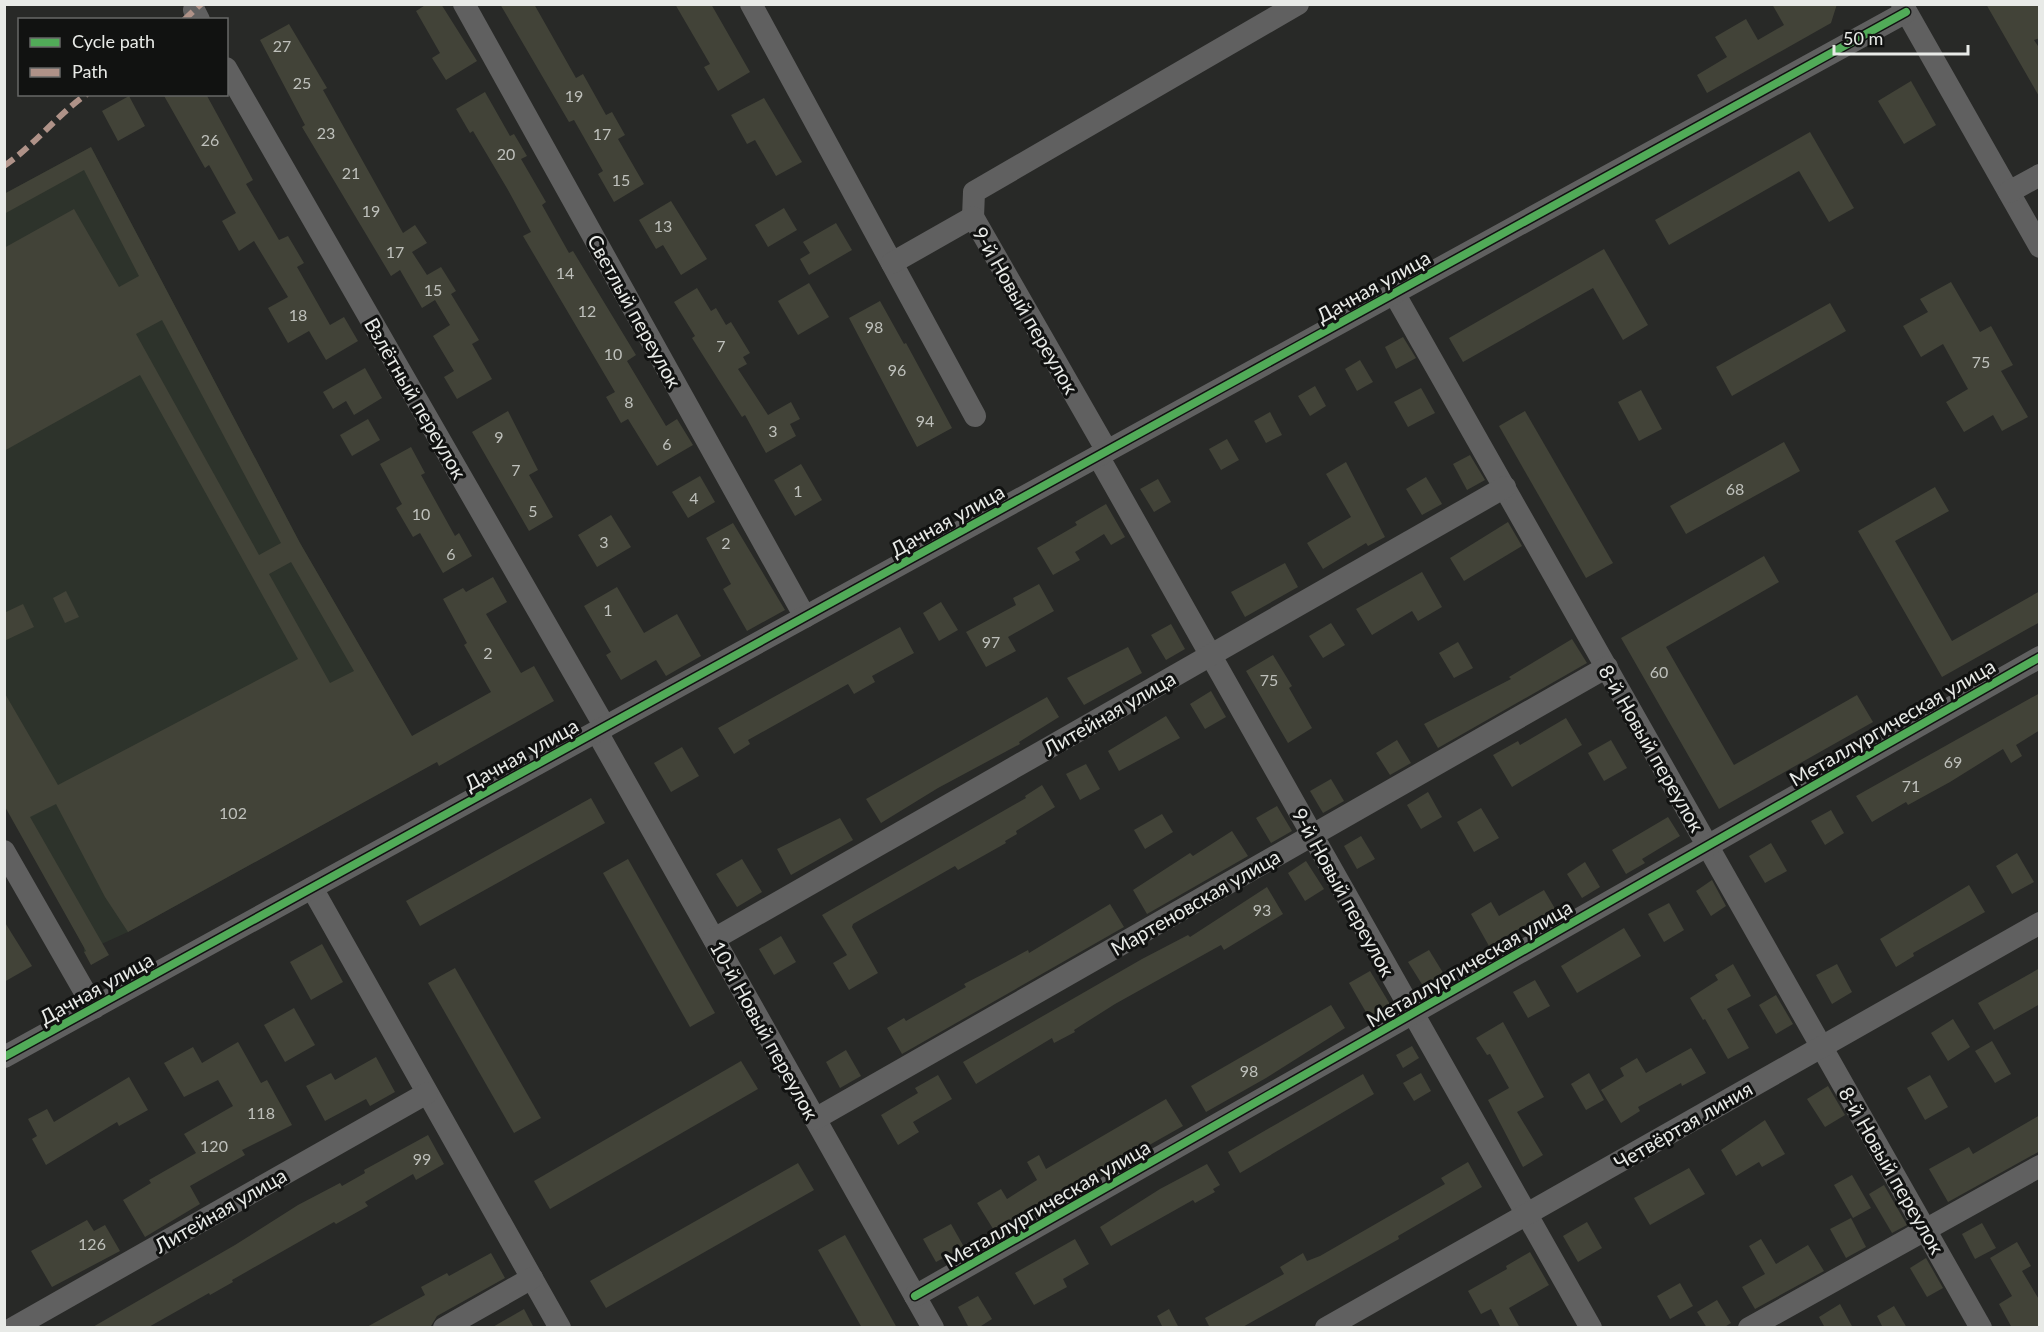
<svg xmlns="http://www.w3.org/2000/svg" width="2044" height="1332" viewBox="0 0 2044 1332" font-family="Lato,sans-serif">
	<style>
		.built { fill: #2d332b }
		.building { fill: #424338; fill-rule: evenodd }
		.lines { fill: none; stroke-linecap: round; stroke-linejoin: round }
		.minor { stroke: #606060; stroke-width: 22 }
		.quiet { stroke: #af9288; stroke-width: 6; stroke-dasharray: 12 6; stroke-linecap: butt }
		.cycleway-casing { stroke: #111211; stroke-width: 11 }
		.cycleway { stroke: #51ab58; stroke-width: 8 }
		.labels { text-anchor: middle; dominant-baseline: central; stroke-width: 6; stroke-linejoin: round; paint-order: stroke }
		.number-label { font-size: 16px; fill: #bec0bb }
		.street-label { font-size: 20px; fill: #e8eae7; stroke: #111211 }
	</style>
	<rect width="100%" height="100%" fill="#282927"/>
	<path class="built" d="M91,147L300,543L429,766L128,932L84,952V947L5,805L4,194Z"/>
	<g class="building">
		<path d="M427,4H441L477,61L446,80L432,58L440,53L416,11Z"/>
		<path d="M500,4H534L576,78L583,74L606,115L612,112L625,135L618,139L644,184L614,202L598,174L603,171L574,120L569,122Z"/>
		<path d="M675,4H711L750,72L718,91L704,67L710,64Z"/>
		<path d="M1772,4H1837L1831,23L1707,93L1697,75L1727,57L1715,37L1746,19L1758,40L1784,25Z"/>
		<path d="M1986,4H2040V38L2034,40L2040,49V98Z"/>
		<path d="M289,24L327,88L323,90L403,233L415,225L427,243L412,252L427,275L441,267L456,291L451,294L479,340L472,344L492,379L457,399L444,377L454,371L433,336L450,325L435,300L422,308L400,270L391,276L302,127L305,125L260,40Z"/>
		<path d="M1911,81L1936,125L1904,144L1878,101Z"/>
		<path d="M485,92L510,136L514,134L527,156L521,159L546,202L542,205L569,253L573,251L636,355L627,361L666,426L677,419L693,445L657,466L628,419L621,423L606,397L615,392L523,236L531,232L508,190L473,131L470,133L456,109Z"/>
		<path d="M163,94H206L253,180L246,184L279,240L288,236L304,263L297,267L330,325L344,317L358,341L326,360L309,331L288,343L268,308L288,297L254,241L239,251L222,221L236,213L209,165L205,168Z"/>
		<path d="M129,96L145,126L118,141L102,111Z"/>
		<path d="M764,98L802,162L776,176L755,140L747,144L731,115Z"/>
		<path d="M1810,132L1854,208L1829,222L1799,171L1669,245L1655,220Z"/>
		<path d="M91,147L300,543L412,736L491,692L464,645L467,643L443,599L463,588L466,592L493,577L507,602L486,614L521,673L534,666L554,701L439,766L437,762L128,932L105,897L56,804L30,817L109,955L91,965L84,952L86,951L4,805V692L58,785L298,659L140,375L4,451V248L74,209L119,287L139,276L84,170L4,214V194ZM162,320L281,543L259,555L136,334ZM291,562L354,671L330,683L269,574Z"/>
		<path d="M671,201L707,259L681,275L663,245L656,249L639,220Z"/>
		<path d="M784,208L797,230L768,247L755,225Z"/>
		<path d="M836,223L852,250L809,275L800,259L810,253L803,242Z"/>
		<path d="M1604,249L1648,325L1623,340L1593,288L1463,362L1449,338Z"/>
		<path d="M1951,282L1980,332L1991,326L2013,365L2001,371L2028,417L2002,431L1993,415L1964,432L1946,402L1968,389L1943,344L1921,357L1903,326L1928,312L1920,299Z"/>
		<path d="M809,283L829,317L798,335L778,301Z"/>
		<path d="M697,288L711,311L716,308L726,325L731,322L750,353L743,357L747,364L738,369L768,415L791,402L800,419L790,424L796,436L766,453L745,415L742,417L692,338L695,336L674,302Z"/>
		<path d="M880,301L904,344L906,343L952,428L917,447L849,318Z"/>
		<path d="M1830,303L1846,331L1732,396L1716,367Z"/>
		<path d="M1403,337L1416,358L1396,369L1385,347Z"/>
		<path d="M1360,360L1373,382L1357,391L1345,369Z"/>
		<path d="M365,368L382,398L354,415L346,401L333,409L323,392Z"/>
		<path d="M1315,386L1326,406L1310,416L1298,396Z"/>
		<path d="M1421,388L1435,413L1408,427L1394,402Z"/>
		<path d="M1641,390L1662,429L1639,441L1618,402Z"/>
		<path d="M508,411L538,470L529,475L553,517L529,531L472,432Z"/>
		<path d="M1525,411L1613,563L1586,578L1499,426Z"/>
		<path d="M1270,412L1282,435L1266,443L1254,421Z"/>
		<path d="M368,419L380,440L352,456L340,435Z"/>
		<path d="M1227,439L1239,460L1221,470L1209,449Z"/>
		<path d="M1784,442L1800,471L1686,534L1670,506Z"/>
		<path d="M411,447L425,473L421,475L455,536L459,533L472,556L443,573L420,533L413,537L396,508L402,504L380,464Z"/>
		<path d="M1470,455L1485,480L1467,490L1453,464Z"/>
		<path d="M1346,462L1385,537L1368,546L1366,543L1323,569L1307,543L1351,517L1326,474Z"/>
		<path d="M801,464L822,500L795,516L774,480Z"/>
		<path d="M700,476L715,502L688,518L672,492Z"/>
		<path d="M1426,477L1442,504L1422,515L1406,489Z"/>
		<path d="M1158,479L1171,502L1154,512L1140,489Z"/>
		<path d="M1935,487L1949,511L1895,541L1952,641L2040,591V622L1942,677L1858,531Z"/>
		<path d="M1106,504L1125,537L1111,545L1104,534L1075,552L1080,560L1053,575L1037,548L1077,525L1075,522Z"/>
		<path d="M611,515L631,547L597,567L578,535Z"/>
		<path d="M1508,522L1522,546L1464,581L1450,558Z"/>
		<path d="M733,523L785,610L747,631L723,589L731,584L706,538Z"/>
		<path d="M1764,556L1779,582L1666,647L1734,765L1857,695L1873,722L1719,809L1621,638Z"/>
		<path d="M1285,563L1298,587L1245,617L1231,592Z"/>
		<path d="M1422,572L1442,607L1418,621L1412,611L1372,635L1356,609Z"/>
		<path d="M1039,584L1054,611L1008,637L1016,651L986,667L966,632L1016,605L1013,598Z"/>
		<path d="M617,587L644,633L677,614L701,656L666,676L656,660L621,680L606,655L611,652L584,606Z"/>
		<path d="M66,591L79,617L65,623L53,598Z"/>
		<path d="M941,602L958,630L939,641L923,613Z"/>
		<path d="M23,604L34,627L4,641V613Z"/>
		<path d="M1331,623L1345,645L1323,658L1309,636Z"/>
		<path d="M1171,624L1185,649L1166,660L1151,635Z"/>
		<path d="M900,627L914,653L872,676L875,682L854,694L848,684L748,740L750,744L734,754L718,728Z"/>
		<path d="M1572,639L1587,663L1438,748L1424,724L1511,679L1509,677Z"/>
		<path d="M1458,642L1473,668L1454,678L1439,653Z"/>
		<path d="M1128,647L1142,673L1084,705L1067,678Z"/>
		<path d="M1273,655L1292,686L1289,688L1312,728L1288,743L1246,671Z"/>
		<path d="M1211,691L1226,717L1205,729L1190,704Z"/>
		<path d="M2040,693V730L2016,745L2022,756L2011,763L2003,749L1950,782L1908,805L1906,802L1872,822L1856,796Z"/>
		<path d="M1047,697L1059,717L1019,742L1020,744L938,788L881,823L866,799Z"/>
		<path d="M1166,716L1180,738L1119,771L1108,751Z"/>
		<path d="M1566,718L1582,745L1512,787L1493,755L1518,741L1520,745Z"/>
		<path d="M1397,740L1411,763L1390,775L1376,753Z"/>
		<path d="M1611,740L1627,768L1604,781L1588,753Z"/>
		<path d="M682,747L699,776L671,792L654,763Z"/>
		<path d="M1086,764L1100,789L1080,800L1066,774Z"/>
		<path d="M1331,779L1344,801L1323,813L1310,791Z"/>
		<path d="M1042,785L1055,807L1016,831L1017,834L1005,841L1006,843L958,870L955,866L853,924L852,927L878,973L849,990L833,963L847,955L822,915L1026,798L1025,796Z"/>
		<path d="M1428,792L1442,817L1421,829L1407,805Z"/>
		<path d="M591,798L605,823L420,926L406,901Z"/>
		<path d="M1277,806L1292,831L1271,843L1256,818Z"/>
		<path d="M1481,808L1499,838L1474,852L1457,822Z"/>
		<path d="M1831,810L1844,833L1825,845L1811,821Z"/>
		<path d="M1162,814L1173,832L1145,849L1134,830Z"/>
		<path d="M1668,817L1680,836L1642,859L1645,863L1626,874L1612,850Z"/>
		<path d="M840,818L853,840L791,875L777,849Z"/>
		<path d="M1232,831L1248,856L1147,914L1133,890L1190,853L1193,856Z"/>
		<path d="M1361,836L1375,859L1357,869L1344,846Z"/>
		<path d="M1771,843L1787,871L1765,883L1749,856Z"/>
		<path d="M2017,853L2034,882L2012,894L1996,866Z"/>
		<path d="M628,859L715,1013L690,1027L603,873Z"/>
		<path d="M742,859L762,892L737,907L716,874Z"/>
		<path d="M1306,861L1324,889L1305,901L1288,873Z"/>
		<path d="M1585,862L1600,887L1582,898L1567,874Z"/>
		<path d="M1712,880L1726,906L1711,916L1696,891Z"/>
		<path d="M1969,885L1985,912L1913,953L1914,956L1896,967L1880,939Z"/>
		<path d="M1267,887L1283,914L1224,950L1221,945L1115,1004L1074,1030L1075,1032L1054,1043L1052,1038L976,1084L963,1062L1142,959L1188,935L1190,937Z"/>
		<path d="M1544,890L1557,912L1533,926L1531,922L1489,946L1471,914L1491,902L1499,916Z"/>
		<path d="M1669,903L1684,930L1664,942L1648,914Z"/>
		<path d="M1110,904L1124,927L902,1054L887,1028L904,1018L906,1021L966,987L964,984L989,971L1028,950L1029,953Z"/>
		<path d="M4,921L32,966L4,982Z"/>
		<path d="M1624,928L1641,956L1577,993L1561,966Z"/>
		<path d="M781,936L796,962L774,975L759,949Z"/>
		<path d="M322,944L343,982L311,1000L290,962Z"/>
		<path d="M1429,950L1445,976L1425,989L1408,962Z"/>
		<path d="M1733,964L1751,996L1727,1009L1749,1048L1728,1059L1705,1019L1703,1020L1690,998L1718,980L1715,975Z"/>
		<path d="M1837,964L1852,992L1832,1004L1816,975Z"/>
		<path d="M455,968L541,1118L514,1133L428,983Z"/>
		<path d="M2040,968V1004L1994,1030L1978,1003Z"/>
		<path d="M1370,971L1391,1006L1370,1019L1349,983Z"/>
		<path d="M1535,980L1550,1006L1528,1018L1513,992Z"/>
		<path d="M1776,995L1793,1024L1776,1034L1759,1005Z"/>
		<path d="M1331,1005L1345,1028L1266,1078L1206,1112L1191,1086Z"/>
		<path d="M294,1008L315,1045L285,1062L264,1025Z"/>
		<path d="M1953,1019L1970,1047L1948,1061L1931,1033Z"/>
		<path d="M1503,1022L1544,1097L1517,1112L1543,1155L1523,1167L1488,1100L1509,1088L1490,1054L1487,1055L1476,1038Z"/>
		<path d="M1992,1041L2011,1074L1995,1083L1975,1051Z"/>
		<path d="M238,1042L261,1083L267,1080L292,1125L242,1150L245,1155L190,1186L200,1204L145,1237L123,1200L151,1183L149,1180L196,1153L184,1134L233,1106L218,1080L184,1097L164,1063L193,1047L202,1063Z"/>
		<path d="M1412,1046L1419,1058L1403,1068L1396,1055Z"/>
		<path d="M1691,1048L1706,1073L1682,1086L1681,1083L1638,1107L1640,1111L1621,1123L1601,1090L1624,1076L1620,1068L1637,1058L1646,1073Z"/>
		<path d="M846,1050L861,1076L840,1088L826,1062Z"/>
		<path d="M376,1057L395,1092L370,1106L366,1099L325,1121L306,1086L331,1073L335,1080Z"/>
		<path d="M741,1061L758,1089L550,1209L534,1181Z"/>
		<path d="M1421,1073L1431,1091L1414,1101L1403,1083Z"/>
		<path d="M1589,1073L1604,1100L1586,1110L1571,1084Z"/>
		<path d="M1363,1074L1374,1094L1240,1173L1228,1152Z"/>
		<path d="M938,1075L952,1099L913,1122L919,1132L898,1145L881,1115L918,1093L915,1088Z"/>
		<path d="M1930,1075L1948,1107L1925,1120L1907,1088Z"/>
		<path d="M129,1077L148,1110L119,1126L117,1122L46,1165L32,1139L37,1136L28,1119L47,1109L54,1122Z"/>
		<path d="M1828,1086L1845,1115L1825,1127L1807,1099Z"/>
		<path d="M1166,1099L1183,1126L995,1232L977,1203L1001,1189L1007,1199L1037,1180L1027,1162L1039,1155L1046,1169Z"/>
		<path d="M2040,1115V1151L1948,1202L1929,1169L1969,1147L1973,1154Z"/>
		<path d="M1765,1120L1785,1154L1762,1167L1759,1162L1736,1176L1721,1150Z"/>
		<path d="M428,1135L444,1164L416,1180L413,1174L365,1202L368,1206L336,1224L334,1222L232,1280L233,1282L210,1295L209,1293L147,1328H91L235,1245L298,1205L340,1183L342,1186L365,1173L364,1170Z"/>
		<path d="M1468,1162L1482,1187L1398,1236L1399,1239L1241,1328H1210L1205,1318L1284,1274L1280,1267L1303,1253L1307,1261L1320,1256L1445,1184L1441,1178Z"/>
		<path d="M798,1163L814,1190L606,1308L590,1281Z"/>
		<path d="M1207,1164L1220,1185L1213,1189L1215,1192L1195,1203L1193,1200L1111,1246L1100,1227L1160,1189Z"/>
		<path d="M1689,1168L1705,1194L1650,1225L1634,1198Z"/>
		<path d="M1852,1175L1871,1208L1853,1218L1834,1185Z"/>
		<path d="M1884,1185L1907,1225L1892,1233L1869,1194Z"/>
		<path d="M1851,1218L1866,1247L1846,1258L1830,1229Z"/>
		<path d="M87,1220L94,1231L105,1225L120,1251L52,1287L31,1251Z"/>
		<path d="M1587,1222L1602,1248L1578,1262L1563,1236Z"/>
		<path d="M1982,1223L1996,1248L1975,1259L1962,1234Z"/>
		<path d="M951,1224L964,1247L936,1262L923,1239Z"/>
		<path d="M845,1235L897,1328H862L818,1250Z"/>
		<path d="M1075,1239L1089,1264L1063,1279L1067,1287L1034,1305L1015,1273Z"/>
		<path d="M1761,1239L1776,1264L1808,1245L1824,1271L1755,1309L1742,1287L1765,1274L1749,1246Z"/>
		<path d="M2017,1242L2031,1266L2022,1271L2040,1301V1328H2012L1999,1304L2012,1296L1990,1258Z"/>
		<path d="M1530,1252L1549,1285L1509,1308L1520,1328H1501L1491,1309L1481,1314L1468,1291L1507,1269L1506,1266Z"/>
		<path d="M491,1253L505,1278L437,1316L431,1326L365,1328L425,1295L421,1287L447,1273L449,1276Z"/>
		<path d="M1926,1258L1943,1288L1927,1297L1910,1268Z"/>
		<path d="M1680,1283L1693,1306L1670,1319L1657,1296Z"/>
		<path d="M978,1296L992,1319L978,1328H969L958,1307Z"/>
		<path d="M1717,1300L1731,1323L1723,1328H1707L1697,1312Z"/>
		<path d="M1840,1304L1853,1328H1825L1819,1317Z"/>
		<path d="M1894,1306L1907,1328H1883L1877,1316Z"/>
		<path d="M524,1309L534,1328H491Z"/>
		<path d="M1169,1309L1179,1328H1163L1157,1316Z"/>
	</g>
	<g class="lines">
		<g class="minor">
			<path d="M464,4L805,617"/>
			<path d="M751,4L975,416"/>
			<path d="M1902,4L2040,247"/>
			<path d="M194,10L199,20"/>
			<path d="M226,68L605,727"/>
			<path d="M2009,192L2040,175"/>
			<path d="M973,217L974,192L1298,4"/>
			<path d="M892,263L973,217L1107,451"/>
			<path d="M1394,293L1981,1328"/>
			<path d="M1098,456L1591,1328"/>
			<path d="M597,732L933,1328"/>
			<path d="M4,851L94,1008"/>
			<path d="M312,888L560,1328"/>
			<path d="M714,939L1505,487"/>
			<path d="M4,1057L1906,12"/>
			<path d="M815,1119L1607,667"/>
			<path d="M915,1296L2040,657"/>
			<path d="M13,1328L427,1093"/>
			<path d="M444,1328L532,1278"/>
			<path d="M1326,1328L2040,923"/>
			<path d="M1749,1328L2040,1166"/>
		</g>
		<g class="quiet">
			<path d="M184,20L201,4"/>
			<path d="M4,166C35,145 57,115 87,94"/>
		</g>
		<g class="cycleway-casing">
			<g id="cycleway">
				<path d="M4,1057L1906,12"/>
				<path d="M915,1296L2040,657"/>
			</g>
		</g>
		<use href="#cycleway" class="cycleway"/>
	</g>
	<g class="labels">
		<g class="number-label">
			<text x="282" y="45">27</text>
			<text x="302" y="82">25</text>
			<text x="574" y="95">19</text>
			<text x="326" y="132">23</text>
			<text x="602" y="133">17</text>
			<text x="210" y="139">26</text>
			<text x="506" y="153">20</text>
			<text x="351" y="172">21</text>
			<text x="621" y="179">15</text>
			<text x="371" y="210">19</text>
			<text x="663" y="225">13</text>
			<text x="395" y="251">17</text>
			<text x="565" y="272">14</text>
			<text x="433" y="289">15</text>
			<text x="587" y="310">12</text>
			<text x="298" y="314">18</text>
			<text x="874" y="326">98</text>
			<text x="721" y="345">7</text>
			<text x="613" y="353">10</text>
			<text x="1981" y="361">75</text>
			<text x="897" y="369">96</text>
			<text x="629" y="401">8</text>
			<text x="925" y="420">94</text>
			<text x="773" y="430">3</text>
			<text x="499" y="436">9</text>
			<text x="667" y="443">6</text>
			<text x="516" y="469">7</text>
			<text x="1735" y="488">68</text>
			<text x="798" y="490">1</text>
			<text x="694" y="497">4</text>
			<text x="533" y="510">5</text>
			<text x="421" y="513">10</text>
			<text x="604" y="541">3</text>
			<text x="726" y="542">2</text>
			<text x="451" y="553">6</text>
			<text x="608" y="609">1</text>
			<text x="991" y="641">97</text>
			<text x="488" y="652">2</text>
			<text x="1659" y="671">60</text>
			<text x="1269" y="679">75</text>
			<text x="1953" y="761">69</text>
			<text x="1911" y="785">71</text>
			<text x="233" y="812">102</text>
			<text x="1262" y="909">93</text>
			<text x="1249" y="1070">98</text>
			<text x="261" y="1112">118</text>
			<text x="214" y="1145">120</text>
			<text x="422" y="1158">99</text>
			<text x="92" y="1243">126</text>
		</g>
		<g class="street-label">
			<text transform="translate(1373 286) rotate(-29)">Дачная улица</text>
			<text transform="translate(1026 310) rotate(60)">9-й Новый переулок</text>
			<text transform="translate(635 311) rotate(61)">Светлый переулок</text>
			<text transform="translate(416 398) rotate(60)">Взлётный переулок</text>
			<text transform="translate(947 520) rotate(-29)">Дачная улица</text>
			<text transform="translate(1109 713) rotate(-30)">Литейная улица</text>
			<text transform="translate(1892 722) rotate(-30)">Металлургическая улица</text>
			<text transform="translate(1652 748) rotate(60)">8-й Новый переулок</text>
			<text transform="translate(521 754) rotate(-29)">Дачная улица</text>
			<text transform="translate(1344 892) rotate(61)">9-й Новый переулок</text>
			<text transform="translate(1195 902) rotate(-30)">Мартеновская улица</text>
			<text transform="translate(1469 963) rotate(-30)">Металлургическая улица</text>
			<text transform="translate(96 988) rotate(-29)">Дачная улица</text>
			<text transform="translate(765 1030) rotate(61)">10-й Новый переулок</text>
			<text transform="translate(1683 1125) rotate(-30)">Четвёртая линия</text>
			<text transform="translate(1892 1170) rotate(60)">8-й Новый переулок</text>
			<text transform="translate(1047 1203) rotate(-30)">Металлургическая улица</text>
			<text transform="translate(220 1210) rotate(-30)">Литейная улица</text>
		</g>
	</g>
	<rect width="2044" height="1332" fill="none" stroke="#e8eae7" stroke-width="12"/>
	<rect x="18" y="18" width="210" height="78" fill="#111211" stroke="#676867" stroke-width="1.5"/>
	<rect x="30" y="38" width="30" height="9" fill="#51ab58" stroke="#676867" stroke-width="1.5"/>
	<text x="72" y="48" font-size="18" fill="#e8eae7">Cycle path</text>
	<rect x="30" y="68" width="30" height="9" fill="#af9288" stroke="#676867" stroke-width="1.5"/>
	<text x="72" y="78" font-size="18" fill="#e8eae7">Path</text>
	<path d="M1834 45v9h134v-9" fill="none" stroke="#e8eae7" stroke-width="3"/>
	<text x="1843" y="45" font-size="18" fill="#e8eae7" stroke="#111211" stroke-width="4.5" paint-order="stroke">50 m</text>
</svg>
